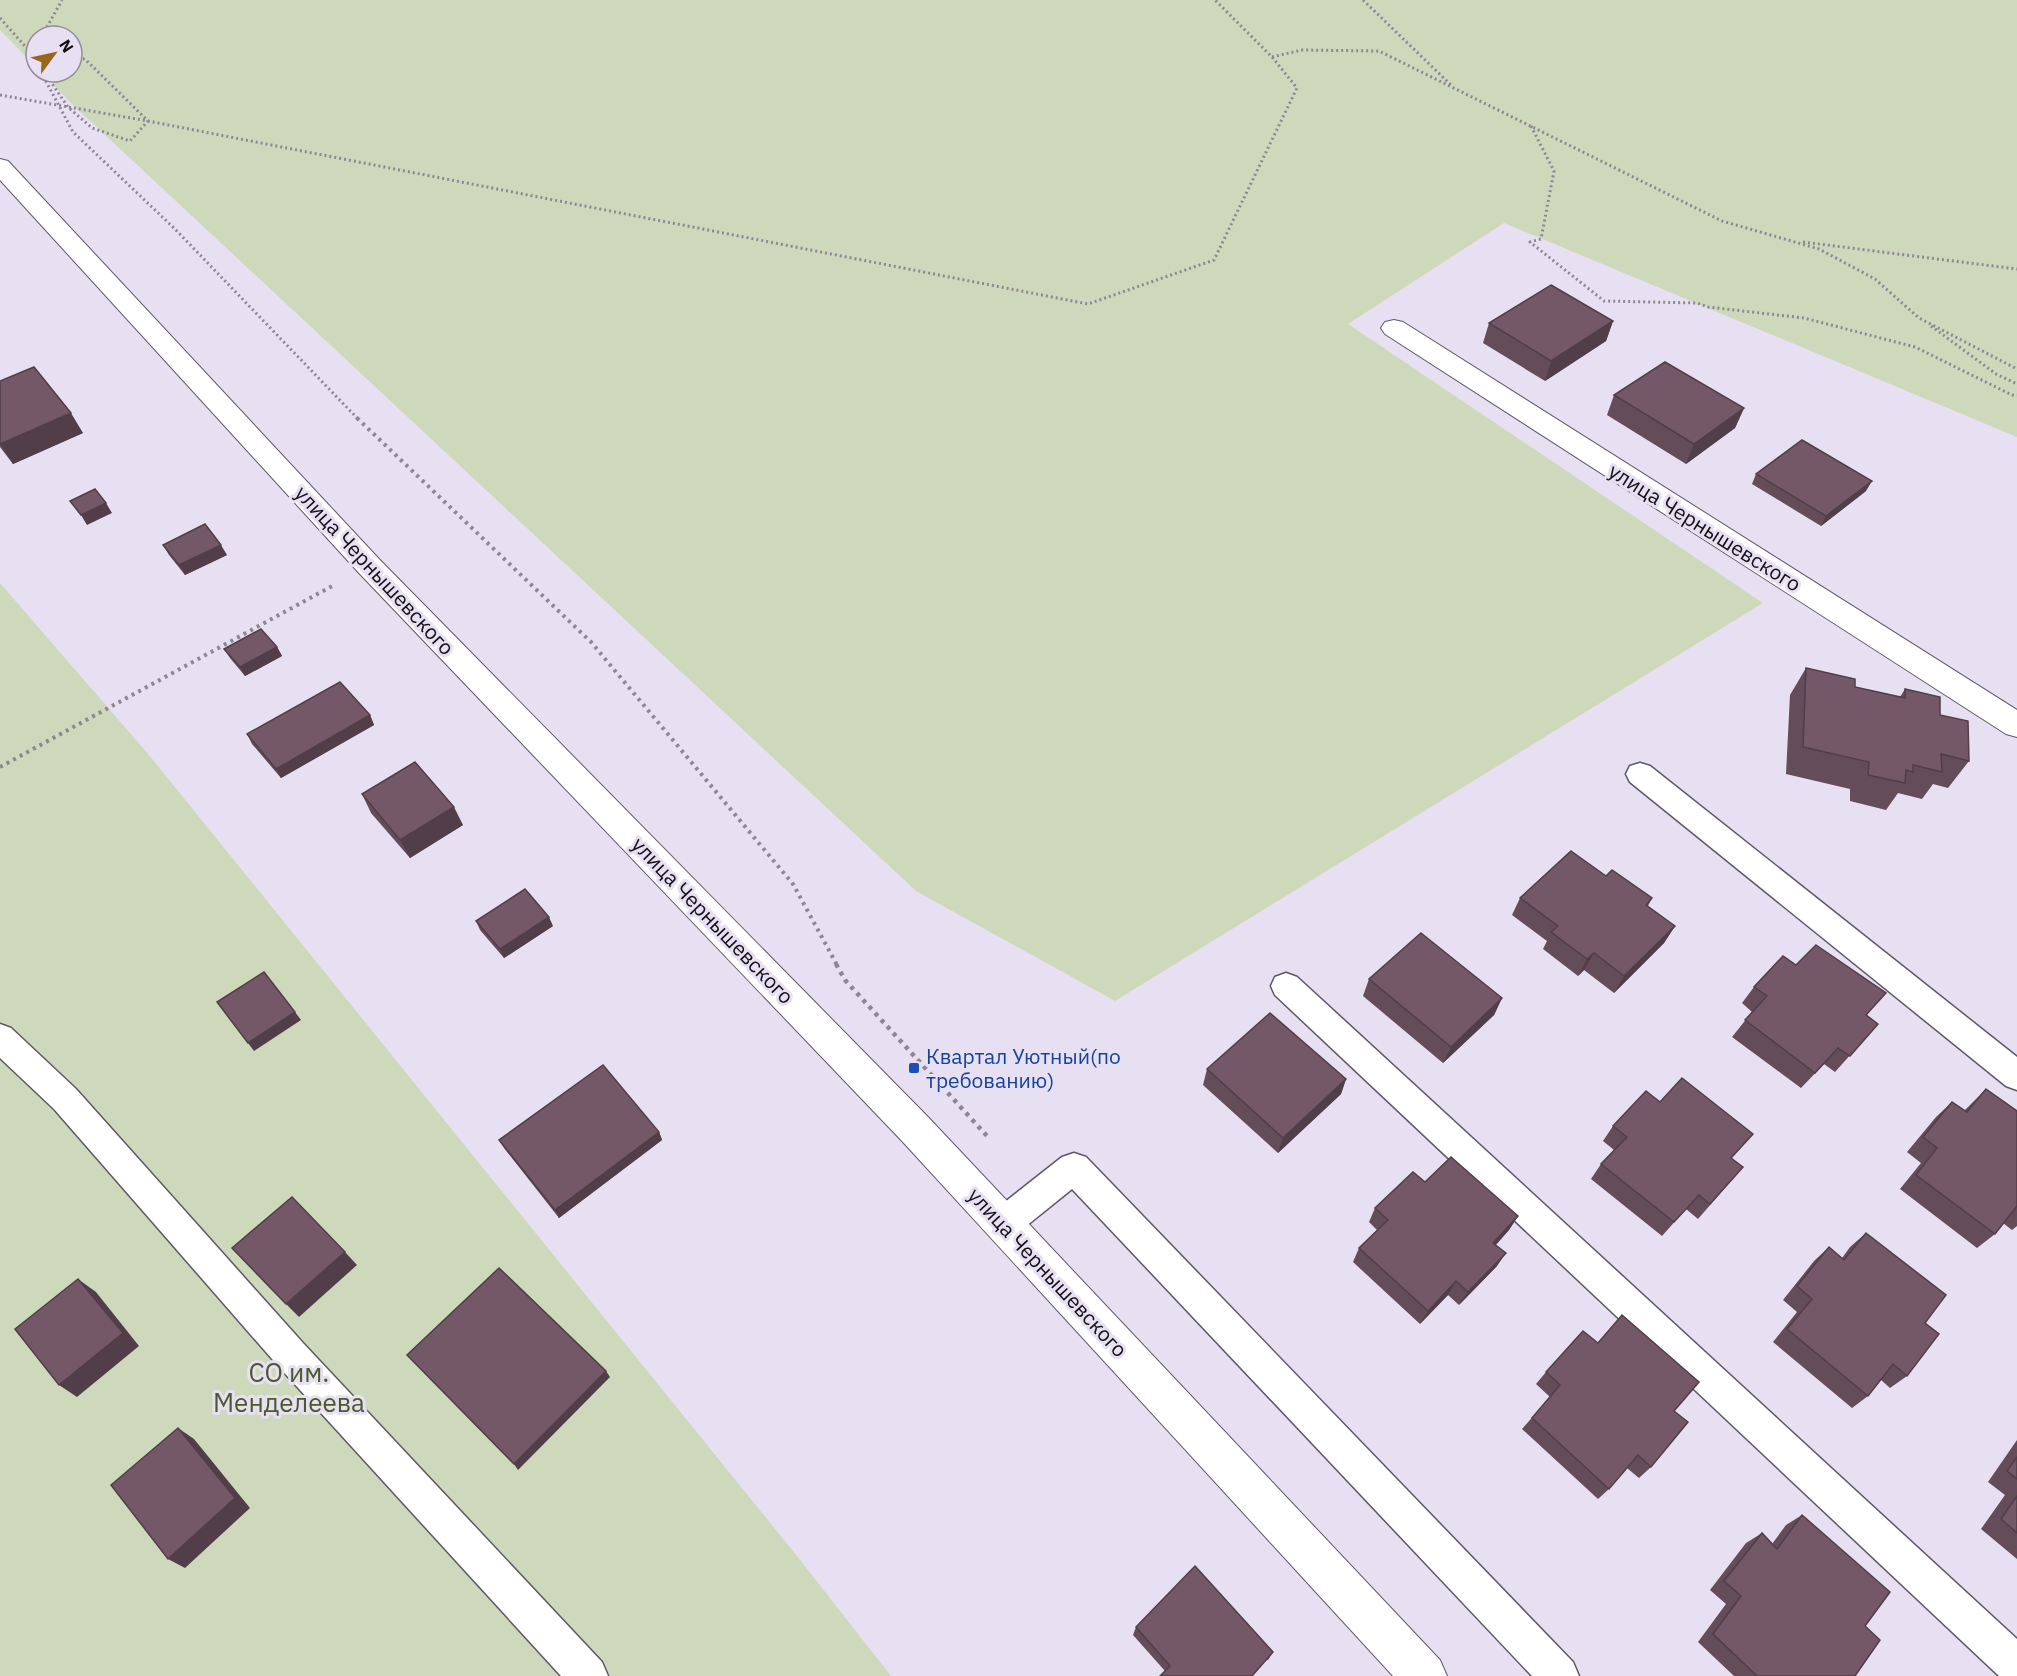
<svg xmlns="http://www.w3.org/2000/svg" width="2017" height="1676" viewBox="0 0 2017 1676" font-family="'IBM Plex Sans',sans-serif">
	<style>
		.green { fill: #ced9bc }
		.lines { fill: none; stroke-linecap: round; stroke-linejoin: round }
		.service-casing { stroke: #5e5767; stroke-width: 3 }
		.minor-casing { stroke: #5e5767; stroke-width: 2 }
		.tertiary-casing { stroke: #5e5767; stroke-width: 2 }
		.path-far2 { stroke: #8d8794; stroke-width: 3; stroke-dasharray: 2 3; stroke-linecap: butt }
		.path-far1 { stroke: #8d8794; stroke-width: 4; stroke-dasharray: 3 4.5; stroke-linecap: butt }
		.path { stroke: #8d8794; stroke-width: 4.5; stroke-dasharray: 4 5; stroke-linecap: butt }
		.service { fill: #fff; fill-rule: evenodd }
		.minor { fill: #fff; fill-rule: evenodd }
		.tertiary { fill: #fff; fill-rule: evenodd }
		.wall { fill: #644c59 }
		.shaded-wall { fill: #513e48 }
		.building { fill: #745867; stroke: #513e48; stroke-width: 1.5 }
		.transit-dot { fill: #1a4fb4; stroke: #e7e0f2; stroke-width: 2 }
		.labels { text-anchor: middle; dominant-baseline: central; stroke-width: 6; stroke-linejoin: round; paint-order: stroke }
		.street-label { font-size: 21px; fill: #131016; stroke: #e7e0f2 }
		.transit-label { font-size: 21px; fill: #164399; stroke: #e7e0f2; text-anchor: start }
		.near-park-label { font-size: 26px; fill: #4a5a2b; stroke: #e7e0f2 }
	</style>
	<rect width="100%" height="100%" fill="#e7e0f2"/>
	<g class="green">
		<path d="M0,0H2017V437L1504,223L1348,324L1763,603L1115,1001L916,891L74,106L41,72H72V36H36V67L0,30Z"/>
		<path d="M0,583L149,755L797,1556L891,1676H0Z"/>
	</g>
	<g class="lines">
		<g class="service-casing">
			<g id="service">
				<path d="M1640,763L1650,766L2017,1057V1090L2006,1086L1630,782L1626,774L1630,766Z"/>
				<path d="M1286,973L1297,977L2017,1639V1676H1999L1275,995L1271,986L1275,977Z"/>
				<path d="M0,1024L11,1028L76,1089L303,1343L602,1662L608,1676H561L279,1367L54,1109L0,1058Z"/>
				<path d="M1074,1153L1086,1157L1573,1662L1579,1676H1532L1072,1189L1015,1235L1003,1240L991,1235L986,1224L991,1213L1062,1157Z"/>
			</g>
		</g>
		<g class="minor-casing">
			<path id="minor" d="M1394,320L1403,322L2017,710V737L2006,734L1385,334L1381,328L1385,322Z"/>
		</g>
		<g class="tertiary-casing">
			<path id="tertiary" d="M0,159L8,161L379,559L928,1117L1440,1660L1447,1676H1393L902,1141L359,573L0,180Z"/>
		</g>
		<g class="path-far2">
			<path d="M1363,0L1451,85"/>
			<path d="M0,18L32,54L36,62"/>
			<path d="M42,36L62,0"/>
			<path d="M1272,57L1302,50L1379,51L1722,221L1819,249L1875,279L1919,318L2017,369"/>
			<path d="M41,72L73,132L175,229L358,419"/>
			<path d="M44,72L68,107L92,128L130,141L148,121L85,59L72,58"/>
			<path d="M0,95L148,121L1088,304L1214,260L1297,88L1272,57L1215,0"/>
			<path d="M1531,126L1554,171L1541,239L1530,242L1604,301L1697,303L1708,307L1804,318L1915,347L2012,395H2017"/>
			<path d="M1803,242L2017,269"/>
			<path d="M1931,326L1996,374L2017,384"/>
		</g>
		<g class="path-far1">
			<path d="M357,418L591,642L793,884L837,965"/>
			<path d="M0,767L334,585"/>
		</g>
		<path class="path" d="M836,964L845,980L987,1136"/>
		<use href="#service" class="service"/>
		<use href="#minor" class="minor"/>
		<use href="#tertiary" class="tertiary"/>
	</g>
	<g class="wall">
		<path d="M1613,321L1606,341L1545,381L1483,343L1489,323Z"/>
		<path d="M0,381L83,433L13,464L0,447Z"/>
		<path d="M1614,395L1744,408L1735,428L1686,464L1607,415Z"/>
		<path d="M1756,474L1866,491L1821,526L1752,484Z"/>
		<path d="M163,545L227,555L185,575L169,555Z"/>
		<path d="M277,647L282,656L245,676L230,658L224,649Z"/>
		<path d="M1806,668L1855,687L1900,697L1905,689L1940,715L1969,761L1948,788L1933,784L1922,799L1898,793L1886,810L1850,801V789L1786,774L1790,695Z"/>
		<path d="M370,715L374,725L281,778L252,744L247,734Z"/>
		<path d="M362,794L463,825L410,858L371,813Z"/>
		<path d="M1606,876L1652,898L1648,906L1675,926L1664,943L1614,993L1584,970L1578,976L1543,949L1547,941L1512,915L1520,898Z"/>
		<path d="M476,921L553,926L504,958L480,930Z"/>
		<path d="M1369,979L1502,998L1494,1015L1443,1063L1363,996Z"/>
		<path d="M1754,987L1867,1015L1878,1024L1835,1072L1824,1064L1801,1088L1732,1037L1752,1012L1742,1003Z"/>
		<path d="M1207,1069L1346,1079L1341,1094L1278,1153L1203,1085Z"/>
		<path d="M1986,1089L2017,1111V1226L2012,1230L2003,1223L1995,1234L1977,1248L1900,1189L1921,1163L1907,1152L1936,1117L1952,1102L1964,1111Z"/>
		<path d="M1613,1126L1731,1159L1743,1167L1698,1219L1686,1209L1662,1236L1591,1179L1601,1164L1614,1150L1603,1141Z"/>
		<path d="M659,1132L662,1140L559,1218L504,1148L499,1140Z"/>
		<path d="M1425,1182L1518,1216L1509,1230L1496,1245L1497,1266L1459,1305L1448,1295L1420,1324L1353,1262L1359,1248L1377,1230L1369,1222L1375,1208Z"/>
		<path d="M1866,1233L1925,1323L1907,1376L1890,1388L1881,1380L1868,1396L1852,1408L1773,1342L1797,1312L1783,1300L1814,1261L1829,1247L1842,1258L1850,1247Z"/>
		<path d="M1546,1372L1674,1411L1651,1467L1639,1478L1627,1468L1609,1489L1598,1499L1522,1429L1550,1397L1536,1384Z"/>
		<path d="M2017,1440V1559L1981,1529L2005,1495L1988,1482Z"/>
		<path d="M1802,1515L1865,1626L1855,1676H1734L1698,1642L1726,1604L1710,1590L1746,1543L1762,1533L1772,1544L1786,1525Z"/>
		<path d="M1136,1627L1273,1652L1268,1660L1165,1671L1133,1635Z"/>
	</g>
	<g class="shaded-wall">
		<path d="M1613,321L1606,341L1545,381L1551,361Z"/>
		<path d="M1744,408L1735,428L1686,464L1694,444Z"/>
		<path d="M71,413L83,433L13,464L0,444Z"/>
		<path d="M1872,481L1866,491L1821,526L1826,516Z"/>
		<path d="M106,503L112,513L87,525L81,515Z"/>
		<path d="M221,545L227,555L185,575L179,565Z"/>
		<path d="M277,647L282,656L245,676L240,667Z"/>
		<path d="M370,715L374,725L281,778L276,769Z"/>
		<path d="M454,807L463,825L410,858L400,840Z"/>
		<path d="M549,917L553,926L504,958L500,949Z"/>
		<path d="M1675,926L1664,943L1614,993L1624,976Z"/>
		<path d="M1594,953L1584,970L1578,976L1587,959Z"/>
		<path d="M1502,998L1494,1015L1443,1063L1451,1047Z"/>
		<path d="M295,1012L301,1020L254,1051L248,1043Z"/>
		<path d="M1346,1079L1341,1094L1278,1153L1283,1138Z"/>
		<path d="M659,1132L662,1140L559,1218L555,1210Z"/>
		<path d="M1518,1216L1509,1230L1485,1256L1493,1243Z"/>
		<path d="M345,1252L357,1265L299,1317L286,1304Z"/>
		<path d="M1506,1253L1497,1266L1459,1305L1468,1292Z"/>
		<path d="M78,1279L96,1292L139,1346L77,1397L59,1385Z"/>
		<path d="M1456,1281L1448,1295L1420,1324L1428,1311Z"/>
		<path d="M606,1371L610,1377L518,1470L514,1464Z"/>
		<path d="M178,1428L194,1439L250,1508L185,1568L168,1559Z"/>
	</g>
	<g class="building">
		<path d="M1551,285L1613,321L1551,361L1489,323Z"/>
		<path d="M1665,362L1744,408L1694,444L1614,395Z"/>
		<path d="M34,367L71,413L0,444V381Z"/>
		<path d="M1802,440L1872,481L1826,516L1756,474Z"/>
		<path d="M95,489L106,503L81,515L70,501Z"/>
		<path d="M205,524L221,545L179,565L163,545Z"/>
		<path d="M261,629L277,647L240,667L224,649Z"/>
		<path d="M1806,668L1855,679V687L1905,698V689L1940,697V715L1968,721L1969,761L1941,754L1942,772L1913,765V772L1906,770L1905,783L1868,775L1869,762L1803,747Z"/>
		<path d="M340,682L370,715L276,769L247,734Z"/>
		<path d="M415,762L454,807L400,840L362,794Z"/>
		<path d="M1571,851L1606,876L1612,870L1652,898L1646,905L1675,926L1624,976L1594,953L1587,959L1551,932L1558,926L1520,898Z"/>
		<path d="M525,889L549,917L500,949L476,921Z"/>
		<path d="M1421,933L1502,998L1451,1047L1369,979Z"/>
		<path d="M1816,945L1886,993L1866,1015L1878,1024L1850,1056L1838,1048L1815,1073L1745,1020L1767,996L1754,987L1783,956L1796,965Z"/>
		<path d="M264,972L295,1012L248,1043L217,1002Z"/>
		<path d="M1270,1013L1346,1079L1283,1138L1207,1069Z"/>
		<path d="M603,1065L659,1132L555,1210L499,1140Z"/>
		<path d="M1682,1078L1753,1134L1731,1158L1743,1167L1710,1204L1699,1195L1674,1222L1601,1164L1627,1137L1613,1126L1646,1091L1660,1102Z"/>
		<path d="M1986,1089L2017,1111V1206L1995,1234L1916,1175L1937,1148L1923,1137L1952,1102L1967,1112Z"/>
		<path d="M1451,1157L1518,1216L1493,1243L1506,1253L1468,1292L1456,1281L1428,1311L1359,1248L1388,1220L1375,1208L1413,1172L1425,1182Z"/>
		<path d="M292,1197L345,1252L286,1304L232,1248Z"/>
		<path d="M1866,1233L1946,1295L1925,1323L1939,1334L1907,1376L1893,1364L1868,1396L1787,1329L1812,1299L1797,1286L1829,1247L1844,1260Z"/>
		<path d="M499,1268L606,1371L514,1464L407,1355Z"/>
		<path d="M78,1279L123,1333L59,1385L15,1329Z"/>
		<path d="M1622,1315L1699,1382L1674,1411L1688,1422L1651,1467L1638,1455L1609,1489L1532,1418L1560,1385L1546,1372L1583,1331L1598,1343Z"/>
		<path d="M178,1428L235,1498L168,1559L111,1485Z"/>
		<path d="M2017,1457V1479L2007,1471Z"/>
		<path d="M2017,1496V1533L2001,1519Z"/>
		<path d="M1802,1515L1890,1592L1865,1626L1880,1640L1855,1676H1757L1713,1634L1741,1596L1724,1581L1762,1533L1777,1549Z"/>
		<path d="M1195,1566L1273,1652L1252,1676H1160L1170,1666L1136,1627Z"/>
	</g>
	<rect class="transit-dot" x="908" y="1062" width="12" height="12" rx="3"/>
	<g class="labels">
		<g class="street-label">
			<text transform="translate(1705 527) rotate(32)">улица Чернышевского</text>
			<text transform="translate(375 570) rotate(47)">улица Чернышевского</text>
			<text transform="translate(713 920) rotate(46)">улица Чернышевского</text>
			<text transform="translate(1048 1272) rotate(47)">улица Чернышевского</text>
		</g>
		<g class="transit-label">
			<text x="926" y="1056">Квартал Уютный(по<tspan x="926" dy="24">требованию)</tspan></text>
		</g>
		<g class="near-park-label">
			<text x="289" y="1372">СО им.<tspan x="289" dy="30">Менделеева</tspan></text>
		</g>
	</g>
	<g transform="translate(54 54) rotate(57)"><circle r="28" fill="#e7e0f2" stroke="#928d9a" stroke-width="1.5"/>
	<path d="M0-4.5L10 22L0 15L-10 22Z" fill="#9a661c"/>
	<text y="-9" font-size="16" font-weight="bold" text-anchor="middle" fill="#131016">N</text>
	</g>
</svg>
